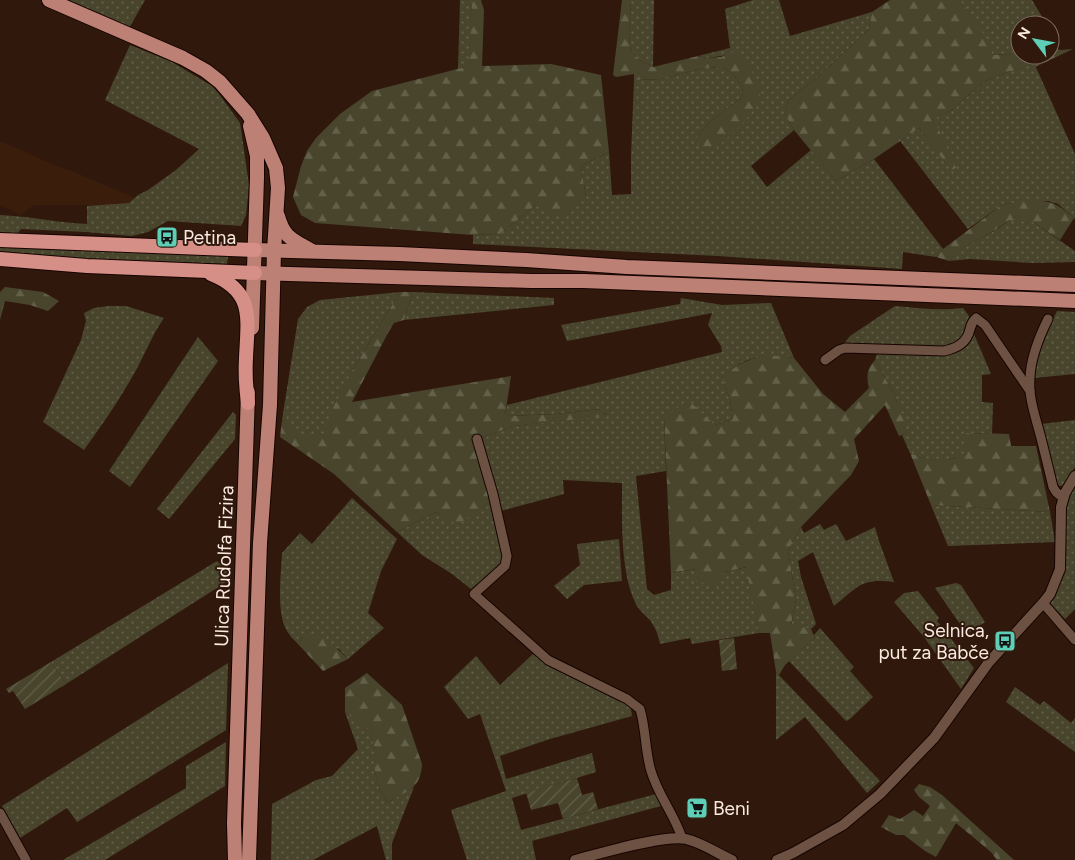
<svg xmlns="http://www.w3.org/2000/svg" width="1075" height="860" viewBox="0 0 1075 860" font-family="Figtree,sans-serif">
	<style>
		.built { fill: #3a1d0b }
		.grass { fill: url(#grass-dots) }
		.forest { fill: url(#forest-firs) }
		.garden { fill: url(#garden-furrows) }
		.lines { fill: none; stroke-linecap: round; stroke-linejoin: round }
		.minor-casing { stroke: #170400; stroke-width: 11 }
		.tertiary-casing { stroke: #170400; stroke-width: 12 }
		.primary-casing { stroke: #170400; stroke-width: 16 }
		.trunk-casing { stroke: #170400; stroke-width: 16 }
		.minor { stroke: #6d5243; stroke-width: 9 }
		.tertiary { stroke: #6d5243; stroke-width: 10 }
		.primary { stroke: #bc8075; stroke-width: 14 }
		.trunk { stroke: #d68f86; stroke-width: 14 }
		.labels { text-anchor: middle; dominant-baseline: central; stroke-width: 4; stroke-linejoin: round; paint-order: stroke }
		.poi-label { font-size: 19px; fill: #faeae1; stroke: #30190c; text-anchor: start }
		.street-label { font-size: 19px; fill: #faeae1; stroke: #30190c }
	</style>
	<defs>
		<pattern id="grass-dots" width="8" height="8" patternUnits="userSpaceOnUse" patternTransform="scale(1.25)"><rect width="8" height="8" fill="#48452c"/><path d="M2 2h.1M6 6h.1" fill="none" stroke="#63604a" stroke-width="1.8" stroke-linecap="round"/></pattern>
		<pattern id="forest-firs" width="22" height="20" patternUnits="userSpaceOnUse" patternTransform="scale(1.25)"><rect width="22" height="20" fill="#48452c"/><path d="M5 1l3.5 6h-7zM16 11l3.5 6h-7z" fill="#63604a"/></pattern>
		<pattern id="garden-furrows" width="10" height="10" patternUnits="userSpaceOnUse" patternTransform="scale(1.25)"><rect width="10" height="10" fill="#48452c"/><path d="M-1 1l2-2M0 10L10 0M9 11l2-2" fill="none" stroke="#63604a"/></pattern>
	</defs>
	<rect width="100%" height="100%" fill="#30190c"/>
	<path class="built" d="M0,141L66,170L67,169L135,198L129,203L104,205H35L28,209L21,215L0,205Z"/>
	<g class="grass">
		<path d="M57,0H145L128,30Z"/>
		<path d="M460,0H472L470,66L458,69Z"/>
		<path d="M631,0H654L653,67C647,64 637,60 633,53C626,42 631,13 631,0Z"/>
		<path d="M753,0H779L790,36L872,12L869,29L818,77L788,101L785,114L794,130L751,166L767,187L811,150L836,181L874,159L943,249L936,257L903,252L902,269L718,256L473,244V235L500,234L536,205L586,197L581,166L609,152L612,195L631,194V156L634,80L661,79L704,68L723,67L733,74L743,87L742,98C724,110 707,121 696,140L760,94L728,55L707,58L698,56L730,48L725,9Z"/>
		<path d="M959,0H1032L1047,25H1020V50L1009,54L992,55L968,12Z"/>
		<path d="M130,45L172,62L212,86L219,94L240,123L249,185L246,215L241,226L168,221L148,232L132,236L86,232L21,229L18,233H0V215C29,216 58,223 87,224V206L129,203L138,195L148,190L176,170L199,149L105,100Z"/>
		<path d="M1034,63L1075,154V219L1058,204L1048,201L1003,204L968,229L900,141L919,128L951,169L955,168L933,119L953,109L985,81L1008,72Z"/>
		<path d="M1019,219L1033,222L1075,251V262L1032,263L970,259L949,261C964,241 992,237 1009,220Z"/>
		<path d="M0,245L236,254V257H228L227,264L0,255Z"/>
		<path d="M400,292L352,371L323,436L299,437L282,420L298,319L307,307L320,300Z"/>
		<path d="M413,292L554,298V305L404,320Z"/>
		<path d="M681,298L722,305L771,303L794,358C775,356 756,354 738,365C732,368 728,374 722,377L730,400L733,419L715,425L664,418L666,471L636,476L647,589L654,595L671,590V573L697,569L721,573L747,567L759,633L692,644L690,638L660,644C658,634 655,625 647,617C642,612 637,608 635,602C620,570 622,518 622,483L563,480L564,494L501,511L491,470L481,438L513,426L606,415L600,409L556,414L505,416L507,405L722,352L721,346L708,325L712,313L567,341L561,325L680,304Z"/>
		<path d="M108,306H126L164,318C152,335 145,354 135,372C120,399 102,425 84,450L43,422L81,340L86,321L84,313L94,308Z"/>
		<path d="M895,306C918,308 940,311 963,308L969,316C966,334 964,336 950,347L843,345L850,336Z"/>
		<path d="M1057,311L1075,312V374L1034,378C1038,353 1047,332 1057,311Z"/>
		<path d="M974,334L991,374L982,375V402L993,403L992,434L967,433V454C938,464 938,463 910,453L902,435L907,433L894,394L875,360L877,353H953C965,351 970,344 974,334Z"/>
		<path d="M198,337L218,361L130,487L109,471Z"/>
		<path d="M233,412L236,415L235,439L169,519L157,509Z"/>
		<path d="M1075,420V467L1063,486H1060L1056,483L1041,424Z"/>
		<path d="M1075,484V609L1065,619L1049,602C1056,591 1063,581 1065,567C1070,534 1058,517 1075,484Z"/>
		<path d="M352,498L397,539L381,571L368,613L384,628L348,659L339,649L303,637L298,644C294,640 290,636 287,631C276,613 281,575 282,553L300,533L312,544Z"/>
		<path d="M490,501L503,559L502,565L471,589L452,574L422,555L397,532L436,512L458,524Z"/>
		<path d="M931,505L1050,512L1055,542L948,546Z"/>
		<path d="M820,524L824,530L836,524L846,541L875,527L879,541L894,582C861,578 859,586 834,606L813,552L798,561L801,577L816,624L811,629L791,626L796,599L788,551L801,527L804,533Z"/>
		<path d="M619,539L622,581L584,585L567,599L554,586L580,565L577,544Z"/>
		<path d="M217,561L231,574V579L66,684L51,662Z"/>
		<path d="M956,583L961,585L985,622L967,634L935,588Z"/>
		<path d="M918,591L939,618L937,621L974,668L961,689L924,637L894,602L904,593Z"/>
		<path d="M820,628L854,667L850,671L873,697L850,719L846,721L789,661L815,638L814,635Z"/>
		<path d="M534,653L630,704L632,716L550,739L500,756L506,779L592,753L596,772L512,798L521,830L656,794L661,806L532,841L536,860H467L451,810L506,791L480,714L468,719L444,687L476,656L500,685Z"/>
		<path d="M228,663L226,730L77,822L67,808L20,838L2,806Z"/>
		<path d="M776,672L880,781L867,793L805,717L776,740Z"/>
		<path d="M1015,687L1040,705L1044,701L1071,723L1075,718V752L1006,702Z"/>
		<path d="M345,712L370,729L375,750V771L380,791L388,802L414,787L392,843V860H386L377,826L313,860H271L272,804L316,780L332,776L358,749Z"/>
		<path d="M226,742L225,786L105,860H63L186,788V766Z"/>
	</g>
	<g class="forest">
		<path d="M472,0H481L484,10L482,66L551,64L601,75L609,152L581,166L586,197C577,207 565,219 550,214C545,213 540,208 536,205L500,234L473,235L315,223L301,215L293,197L301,166L307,151L316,138L340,114L372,91L469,66Z"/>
		<path d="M622,0H631C631,13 626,42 633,53C637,60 647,64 653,67L698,56L707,58L721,57L736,51C743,61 753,71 758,82C770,106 726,139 711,152L701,148L696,140C707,121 724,110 742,98L743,87L733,74L723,67L704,68L661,79L634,80V74L616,77L613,75Z"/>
		<path d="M890,0H959L980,27L993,55L1009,54L1020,50V55H1050V47L1061,50L1073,49L1035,67L1034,64L1008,72L985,81L953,109L934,119L956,168L951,170L919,128L874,159L836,181L794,130L785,114L788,101L818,77L869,29L872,12Z"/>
		<path d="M1038,201C1055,201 1062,208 1074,218L1060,240L1033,222L1009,220C992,236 964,242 949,261L936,257L943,249L1003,204Z"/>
		<path d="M5,287L43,292L59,301L48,311L30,305L5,301L0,320V292Z"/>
		<path d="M400,292H413L404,320L394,323L389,331L352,402L511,376L505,416L556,414L601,409L606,416L513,426L473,441L490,501L458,525L436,512L397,532L334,474L280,437L282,420L299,436H323L334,406L352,371Z"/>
		<path d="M768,355L794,358L823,394L845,412L869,388C866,376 867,369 875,360L894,394L908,433L899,436L885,405L854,439L859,461L851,475L801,527L788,551L796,599L791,625L811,629L815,638L785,665L779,675L776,672L770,633H759L746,567L721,573L715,586L696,581V569L671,573L664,418L688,400L715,425L733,419L730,400L722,377L738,365L752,359Z"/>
		<path d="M966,433L1009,434L1011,446H1036L1050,512L931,505L910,453C936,462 940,464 966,454Z"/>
		<path d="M310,635L328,640L348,659L323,671L298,644L303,637Z"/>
		<path d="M367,673L402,705L422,764C421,789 407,791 388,802L380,791L375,771V750L370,730L345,712V688Z"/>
		<path d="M919,784L930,787L942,795L1014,860H997L991,852L956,823L936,857L925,851L904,835H896L881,827L889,815L900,819L914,810L923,816L930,806L919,797L914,790Z"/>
	</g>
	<g class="garden">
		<path d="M734,638L737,669L722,671L719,640Z"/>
		<path d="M51,662L66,684L25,709L13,691L9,693L6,689Z"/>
		<path d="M577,778L582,795L593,792L598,809L563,819L558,803L531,810L526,793Z"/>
	</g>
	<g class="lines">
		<g class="minor-casing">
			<g id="minor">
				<path d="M1048,319C1039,337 1031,357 1030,377C1028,398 1036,418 1041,438C1045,454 1049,470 1053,487L1056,492L1063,498"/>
				<path d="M825,360L839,350L845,348L944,351C957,348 967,343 970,329C971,324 972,322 976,318L985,325L1030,391"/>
				<path d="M477,439L493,494L507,556L505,566L474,594L548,660L627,699L640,709C646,729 645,751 651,771C658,795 674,814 682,838"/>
				<path d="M1043,603L1075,640"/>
				<path d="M0,813L26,860"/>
			</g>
		</g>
		<g class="tertiary-casing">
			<g id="tertiary">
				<path d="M575,860C598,854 665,834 686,839C703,843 716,853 732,860"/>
				<path d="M777,860L793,853L843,825L880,794L934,738L989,662L1043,603L1050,594L1060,569L1061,507L1065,493L1075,476"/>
			</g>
		</g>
		<g class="primary-casing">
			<g id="primary">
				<path d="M49,0L183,58L206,71L220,82L248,114L263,138L276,168L278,188L274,251L270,405L260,543L249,860"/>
				<path d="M250,126L257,156V178L252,328"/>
				<path d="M278,216C284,239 294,240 312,251"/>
				<path d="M255,250L399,254L526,260L627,267L1075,285"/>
				<path d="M255,273L531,281H584L1075,301"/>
				<path d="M235,860L234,823L248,392"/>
			</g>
		</g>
		<g class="trunk-casing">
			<g id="trunk">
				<path d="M0,240L255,250"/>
				<path d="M0,259L87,266L255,273"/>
				<path d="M211,274C254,291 248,317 246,357C245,373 246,388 248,403"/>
			</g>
		</g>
		<use href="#minor" class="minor"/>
		<use href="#tertiary" class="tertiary"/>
		<use href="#primary" class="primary"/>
		<use href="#trunk" class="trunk"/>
	</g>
	<defs>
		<g id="bus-square" transform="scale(1.125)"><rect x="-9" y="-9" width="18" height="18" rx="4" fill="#5eceb7" stroke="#30190c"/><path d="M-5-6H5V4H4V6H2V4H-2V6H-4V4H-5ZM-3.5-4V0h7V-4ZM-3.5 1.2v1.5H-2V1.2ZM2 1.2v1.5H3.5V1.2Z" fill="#111"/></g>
		<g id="supermarket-square" transform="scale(1.125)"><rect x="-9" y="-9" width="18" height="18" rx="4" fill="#5eceb7" stroke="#30190c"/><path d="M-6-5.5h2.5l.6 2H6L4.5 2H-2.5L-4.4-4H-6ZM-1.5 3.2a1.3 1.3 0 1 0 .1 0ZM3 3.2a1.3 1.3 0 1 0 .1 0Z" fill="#111"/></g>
	</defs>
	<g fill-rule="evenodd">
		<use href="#bus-square" x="167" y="237"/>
		<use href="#bus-square" x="1005" y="641"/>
		<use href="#supermarket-square" x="697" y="808"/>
	</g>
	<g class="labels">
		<g class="poi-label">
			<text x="183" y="237">Petina</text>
			<text x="989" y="630" text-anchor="end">Selnica,<tspan x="989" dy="22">put za Babče</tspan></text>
			<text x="713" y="808">Beni</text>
		</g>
		<g class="street-label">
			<text transform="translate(224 566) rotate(-88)">Ulica Rudolfa Fizira</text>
		</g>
	</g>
	<g transform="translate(1035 40) rotate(302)"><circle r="24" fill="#30190c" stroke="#816d61"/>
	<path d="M0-4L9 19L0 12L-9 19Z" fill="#5eceb7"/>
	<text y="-8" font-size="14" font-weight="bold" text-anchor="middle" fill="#faeae1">N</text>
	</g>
</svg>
